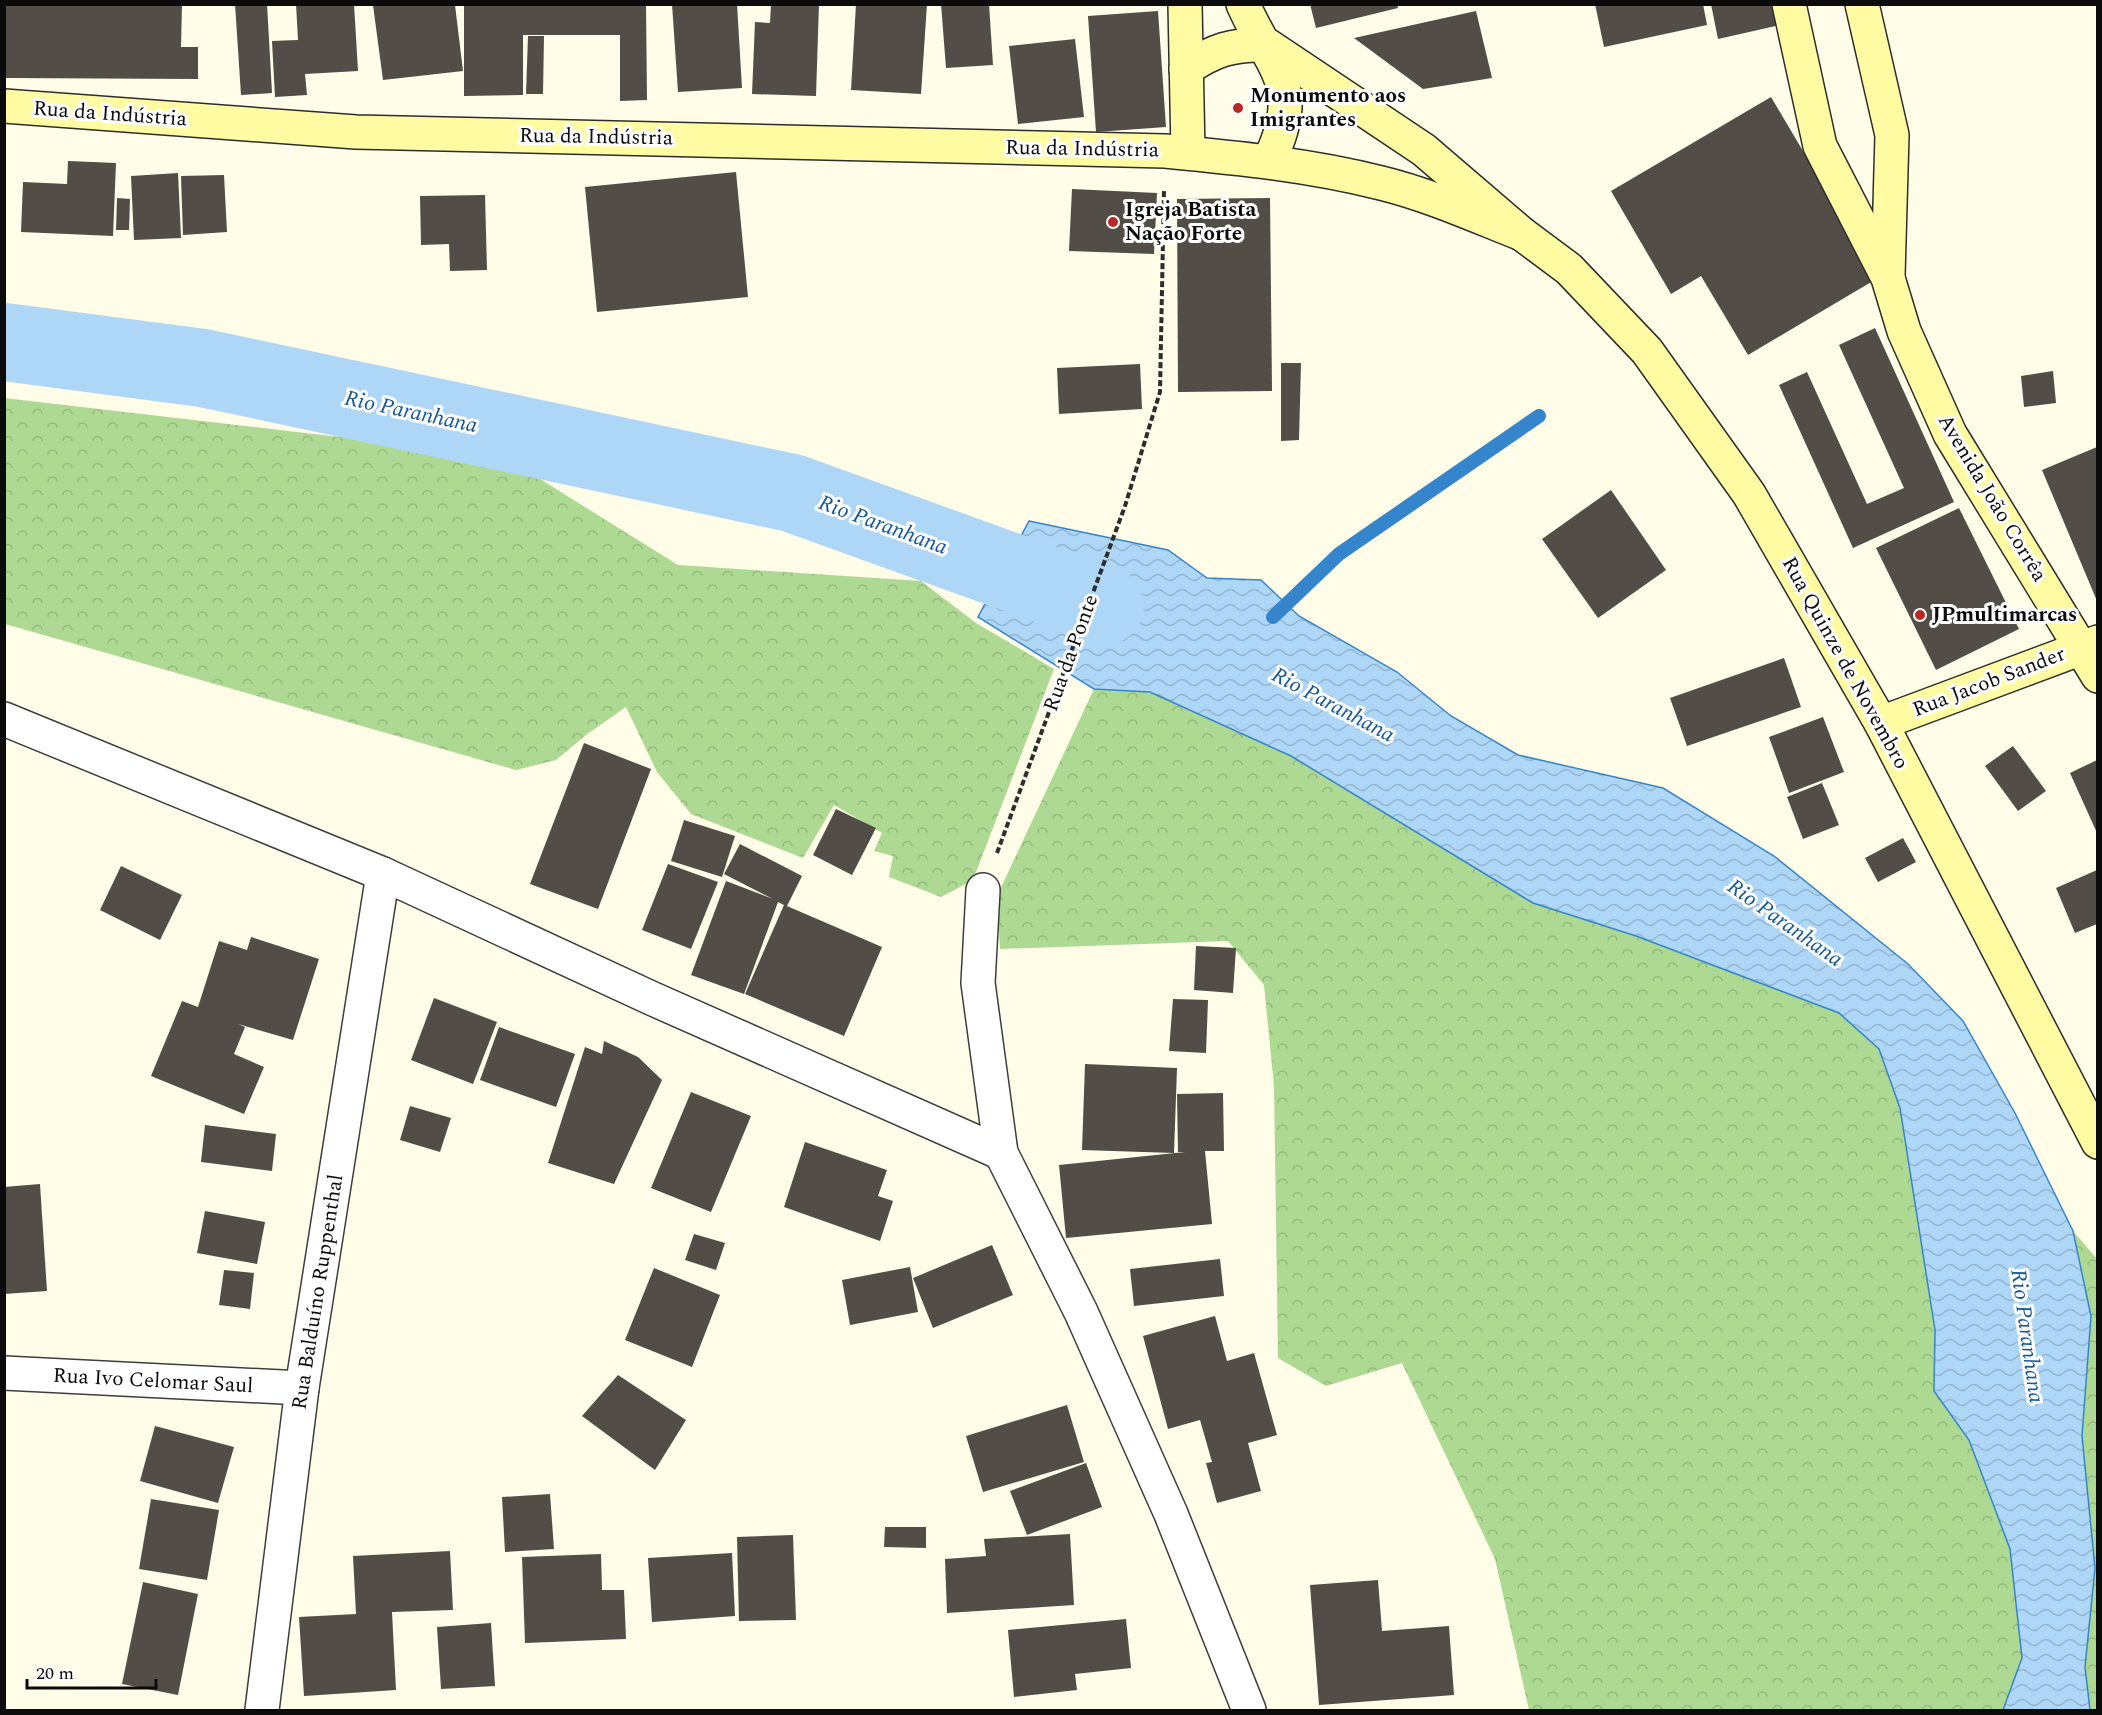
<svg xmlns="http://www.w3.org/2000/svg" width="2102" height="1715" viewBox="0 0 2102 1715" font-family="Spectral,serif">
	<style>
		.forest { fill: url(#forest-crowns) }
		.water { fill: url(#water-waves); stroke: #3585cd; stroke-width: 1.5 }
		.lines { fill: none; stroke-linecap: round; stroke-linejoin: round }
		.stream { stroke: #3585cd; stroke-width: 14 }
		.river { stroke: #aed6f6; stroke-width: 78 }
		.building { fill: #534d47 }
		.street-casing { stroke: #3e3e3e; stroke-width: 36 }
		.secondary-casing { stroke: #2d2d2d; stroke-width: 36 }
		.path { stroke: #2d2d2d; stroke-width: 4; stroke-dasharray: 6 3; stroke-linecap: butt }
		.street { stroke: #fff; stroke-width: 33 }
		.secondary { stroke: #fffba3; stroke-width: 33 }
		.poi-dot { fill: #ba2724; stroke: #fff; stroke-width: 2 }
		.labels { text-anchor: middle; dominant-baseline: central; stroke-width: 6; stroke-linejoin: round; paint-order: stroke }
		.poi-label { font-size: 21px; font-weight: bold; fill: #0b0b0b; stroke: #fff; text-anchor: start }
		.street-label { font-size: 21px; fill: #0b0b0b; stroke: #fff }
		.water-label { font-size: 22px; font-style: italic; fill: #15579b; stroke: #fff }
	</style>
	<defs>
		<pattern id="forest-crowns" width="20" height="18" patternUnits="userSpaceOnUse" patternTransform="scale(1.5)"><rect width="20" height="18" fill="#add993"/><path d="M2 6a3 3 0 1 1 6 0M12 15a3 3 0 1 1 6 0" fill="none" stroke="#94b97d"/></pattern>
		<pattern id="water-waves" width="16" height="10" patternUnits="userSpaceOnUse" patternTransform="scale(1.5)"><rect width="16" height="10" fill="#aed6f6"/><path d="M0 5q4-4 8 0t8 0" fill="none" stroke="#94b6d2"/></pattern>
	</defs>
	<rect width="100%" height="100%" fill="#fffce8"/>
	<g class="forest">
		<path d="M4,398L503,456L678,565L921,581L976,623L1054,669L973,880L941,897L889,877L893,856L874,851L882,833L834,805L803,858L691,814L657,772L626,707L586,735L556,760L516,770L5,624Z"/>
		<path d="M1094,689L1150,692L1291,756L1533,903L1636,936L1839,1013L1879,1049L1900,1108L1935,1330L1934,1391L1969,1440L2010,1549L2022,1658L2003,1710H1529L1495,1559L1402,1363L1326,1386L1278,1358L1274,1086L1264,985L1228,941L1000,949L997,896Z"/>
		<path d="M2073,1231L2098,1260L2097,1710H2090L2085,1667L2095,1568L2082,1436L2091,1316Z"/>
	</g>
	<path class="water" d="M1029,521L1168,550L1207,578L1261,580L1299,616L1397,672L1451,716L1518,755L1663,788L1774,856L1908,964L1963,1021L2015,1113L2073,1231L2091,1316L2082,1436L2095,1568L2085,1667L2090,1710H2003L2022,1658L2010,1549L1969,1440L1934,1391L1935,1330L1900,1108L1879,1049L1839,1013L1636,936L1533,903L1291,756L1150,692L1094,689L978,617Z"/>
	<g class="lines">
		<path class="stream" d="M1273,617L1339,554L1539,416"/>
		<path class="river" d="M4,342L203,368L792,493L1105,606"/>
	</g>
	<g class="building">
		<path d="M5,4H182L181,47H198V79L5,78Z"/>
		<path d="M235,4H267L272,93L241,95Z"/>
		<path d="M296,4H354L358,71L305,74L307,95L275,97L272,41L298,40Z"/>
		<path d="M464,4H646L647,100L620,101V35H523V95L464,96Z"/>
		<path d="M672,4H737L742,88L678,92Z"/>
		<path d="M771,4H819L816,96L752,94L755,22L770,23Z"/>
		<path d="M856,4H927L921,94L851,90Z"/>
		<path d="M941,4H989L993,65L946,68Z"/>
		<path d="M1310,4H1397L1398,8L1316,28Z"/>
		<path d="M1595,4H1703L1707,25L1604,47Z"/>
		<path d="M1711,4H1780L1784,24L1718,39Z"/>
		<path d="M373,5H455L463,71L383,80Z"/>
		<path d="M1158,11L1166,127L1096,132L1088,16Z"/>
		<path d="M1476,11L1492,78L1423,89L1354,38Z"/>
		<path d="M528,36H544L543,94H526Z"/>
		<path d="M1075,39L1084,117L1018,124L1009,46Z"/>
		<path d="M1771,97L1878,278L1748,355L1701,276L1671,294L1611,191Z"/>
		<path d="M68,161L116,163L113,236L21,232L23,182L67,184Z"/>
		<path d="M736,172L748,297L597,312L585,187Z"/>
		<path d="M178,173L181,238L134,240L131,176Z"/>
		<path d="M224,175L227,232L183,235L181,176Z"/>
		<path d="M1072,189L1157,193L1154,254L1069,251Z"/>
		<path d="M485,195L487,270L450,271L449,244L421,245L420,196Z"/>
		<path d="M117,198L130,199L129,230H116Z"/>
		<path d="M1270,198L1272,391L1178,392L1177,199Z"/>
		<path d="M1875,328L1954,502L1853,548L1779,385L1807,372L1867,504L1904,488L1839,345Z"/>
		<path d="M1281,363H1301L1299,440L1281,441Z"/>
		<path d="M1140,364L1142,409L1059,414L1057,368Z"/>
		<path d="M2053,371L2056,403L2024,407L2021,376Z"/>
		<path d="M2097,447V601L2042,470Z"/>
		<path d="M1611,490L1666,570L1598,618L1542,539Z"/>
		<path d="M1959,508L2019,629L1936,670L1876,548Z"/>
		<path d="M1784,658L1801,707L1687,746L1670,698Z"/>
		<path d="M1823,717L1844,772L1789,793L1769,737Z"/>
		<path d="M584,743L651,769L598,909L530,884Z"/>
		<path d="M2013,746L2046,791L2018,811L1985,766Z"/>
		<path d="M2097,760V833L2070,773Z"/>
		<path d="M1822,783L1839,825L1803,839L1787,797Z"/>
		<path d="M836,809L876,828L852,875L813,855Z"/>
		<path d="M684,820L735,836L722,877L671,861Z"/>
		<path d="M1903,838L1916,862L1878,882L1865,858Z"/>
		<path d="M740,844L802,876L787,906L882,947L844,1036L745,994L784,905L778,902L744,994L691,975L726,881L773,899L724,874Z"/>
		<path d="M668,864L718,882L691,949L642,930Z"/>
		<path d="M121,866L182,895L160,940L100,910Z"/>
		<path d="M2097,870V924L2075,933L2056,888Z"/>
		<path d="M251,937L319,959L293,1040L238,1024L245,1027L234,1054L264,1067L244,1114L151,1076L182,1001L198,1007L219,941L247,950Z"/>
		<path d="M1196,946L1236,948L1233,993L1194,990Z"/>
		<path d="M434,998L497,1022L473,1084L411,1060Z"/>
		<path d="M1173,999L1208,1000L1206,1053L1169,1051Z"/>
		<path d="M499,1027L575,1054L556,1107L480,1080Z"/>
		<path d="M604,1041L638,1057L662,1080L614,1184L548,1163L585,1047L602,1054Z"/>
		<path d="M1085,1064L1177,1068L1174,1153L1082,1150Z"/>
		<path d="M691,1092L751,1116L711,1212L651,1188Z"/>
		<path d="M1223,1093L1224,1151H1205L1212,1224L1066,1238L1059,1165L1185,1152H1178L1177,1094Z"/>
		<path d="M410,1106L451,1118L440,1152L400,1140Z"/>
		<path d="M205,1125L276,1134L272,1171L201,1162Z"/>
		<path d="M805,1142L887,1170L878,1196L893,1201L880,1241L784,1207Z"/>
		<path d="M40,1184L47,1291L4,1294V1187Z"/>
		<path d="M205,1211L265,1222L257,1264L197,1253Z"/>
		<path d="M694,1234L725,1243L716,1270L685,1260Z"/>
		<path d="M992,1245L1013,1295L933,1328L913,1278Z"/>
		<path d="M1220,1259L1224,1296L1134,1306L1130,1269Z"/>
		<path d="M910,1267L918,1312L850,1325L842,1280Z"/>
		<path d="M654,1268L720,1295L692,1367L625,1340Z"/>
		<path d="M224,1270L254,1273L250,1309L219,1305Z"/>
		<path d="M1215,1316L1227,1361L1254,1353L1277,1435L1248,1443L1261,1491L1217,1503L1206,1463L1212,1462L1200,1420L1168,1429L1143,1336Z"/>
		<path d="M618,1375L686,1420L655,1470L582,1416Z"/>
		<path d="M1067,1405L1084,1462L983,1492L966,1436Z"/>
		<path d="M155,1426L234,1447L218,1503L140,1481Z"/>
		<path d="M1086,1463L1102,1507L1027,1535L1010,1491Z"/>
		<path d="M550,1494L554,1549L505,1552L502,1497Z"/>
		<path d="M151,1499L219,1510L207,1580L139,1569Z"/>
		<path d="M885,1527H926V1548L884,1547Z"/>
		<path d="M1070,1534L1074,1605L947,1613L945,1559L986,1556L984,1539Z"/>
		<path d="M793,1535L796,1620L739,1621L737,1537Z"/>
		<path d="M450,1551L453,1610L392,1612L396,1690L304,1696L299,1617L356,1614L353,1556Z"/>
		<path d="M732,1553L735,1616L652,1622L648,1558Z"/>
		<path d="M601,1554L602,1590H624L626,1639L525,1643L522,1557Z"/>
		<path d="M1378,1580L1382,1631L1449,1626L1454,1695L1319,1705L1310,1585Z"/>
		<path d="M143,1582L198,1594L178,1695L122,1684Z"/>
		<path d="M1126,1619L1131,1668L1075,1674L1077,1690L1014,1697L1008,1630Z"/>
		<path d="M491,1623L495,1686L441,1689L437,1627Z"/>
	</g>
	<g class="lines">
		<g class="street-casing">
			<g id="street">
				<path d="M4,719L383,874L651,998L1001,1153"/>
				<path d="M983,890L978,983L1001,1153L1081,1312L1171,1514L1249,1710"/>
				<path d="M4,1373L302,1388"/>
				<path d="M262,1710L302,1388L383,874"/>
			</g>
		</g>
		<g class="secondary-casing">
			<g id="secondary">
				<path d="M1185,4L1188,153"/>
				<path d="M1243,4C1272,70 1306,85 1269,161"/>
				<path d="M1789,4L1820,146L1888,278L1904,331L1950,434L2098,676"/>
				<path d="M1862,4L1892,135L1888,276"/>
				<path d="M1186,69C1214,50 1232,44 1267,45L1424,150L1522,234L1569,269L1647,351L1749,494L1881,723L2098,1142"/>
				<path d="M4,106L356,132L1165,151C1238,158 1310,165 1381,183C1430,195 1476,216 1522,234"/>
				<path d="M1881,723L2098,642"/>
			</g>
		</g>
		<path class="path" d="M997,853L1125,506L1160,392L1164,190"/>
		<use href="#street" class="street"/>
		<use href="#secondary" class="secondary"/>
	</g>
	<g class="poi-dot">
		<circle cx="1238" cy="108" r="6"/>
		<circle cx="1113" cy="222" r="6"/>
		<circle cx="1920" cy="615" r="6"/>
	</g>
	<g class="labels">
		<g class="poi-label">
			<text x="1250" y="96">Monumento aos<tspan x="1250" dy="24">Imigrantes</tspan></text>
			<text x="1125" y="210">Igreja Batista<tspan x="1125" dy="24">Nação Forte</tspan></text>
			<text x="1932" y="615">JPmultimarcas</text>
		</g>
		<g class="street-label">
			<text transform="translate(110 114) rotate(4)">Rua da Indústria</text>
			<text transform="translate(596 137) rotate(1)">Rua da Indústria</text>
			<text transform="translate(1082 149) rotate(1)">Rua da Indústria</text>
			<text transform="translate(1992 498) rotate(59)">Avenida João Corrêa</text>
			<text transform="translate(1071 653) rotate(-70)">Rua da Ponte</text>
			<text transform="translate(1845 663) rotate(61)">Rua Quinze de Novembro</text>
			<text transform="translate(1989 682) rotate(-21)">Rua Jacob Sander</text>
			<text transform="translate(318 1292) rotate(-81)">Rua Balduíno Ruppenthal</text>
			<text transform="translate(153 1381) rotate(3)">Rua Ivo Celomar Saul</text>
		</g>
		<g class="water-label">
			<text transform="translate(411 412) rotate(12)">Rio Paranhana</text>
			<text transform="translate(883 525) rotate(20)">Rio Paranhana</text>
			<text transform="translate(1333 705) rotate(28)">Rio Paranhana</text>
			<text transform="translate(1785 923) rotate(35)">Rio Paranhana</text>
			<text transform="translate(2027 1336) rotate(82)">Rio Paranhana</text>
		</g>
	</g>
	<rect width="2102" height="1715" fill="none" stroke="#0b0b0b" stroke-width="12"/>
	<path d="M27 1679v9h129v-9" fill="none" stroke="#0b0b0b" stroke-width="3"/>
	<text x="36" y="1679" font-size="18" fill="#0b0b0b" stroke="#ffffff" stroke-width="4.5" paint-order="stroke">20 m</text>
</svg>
